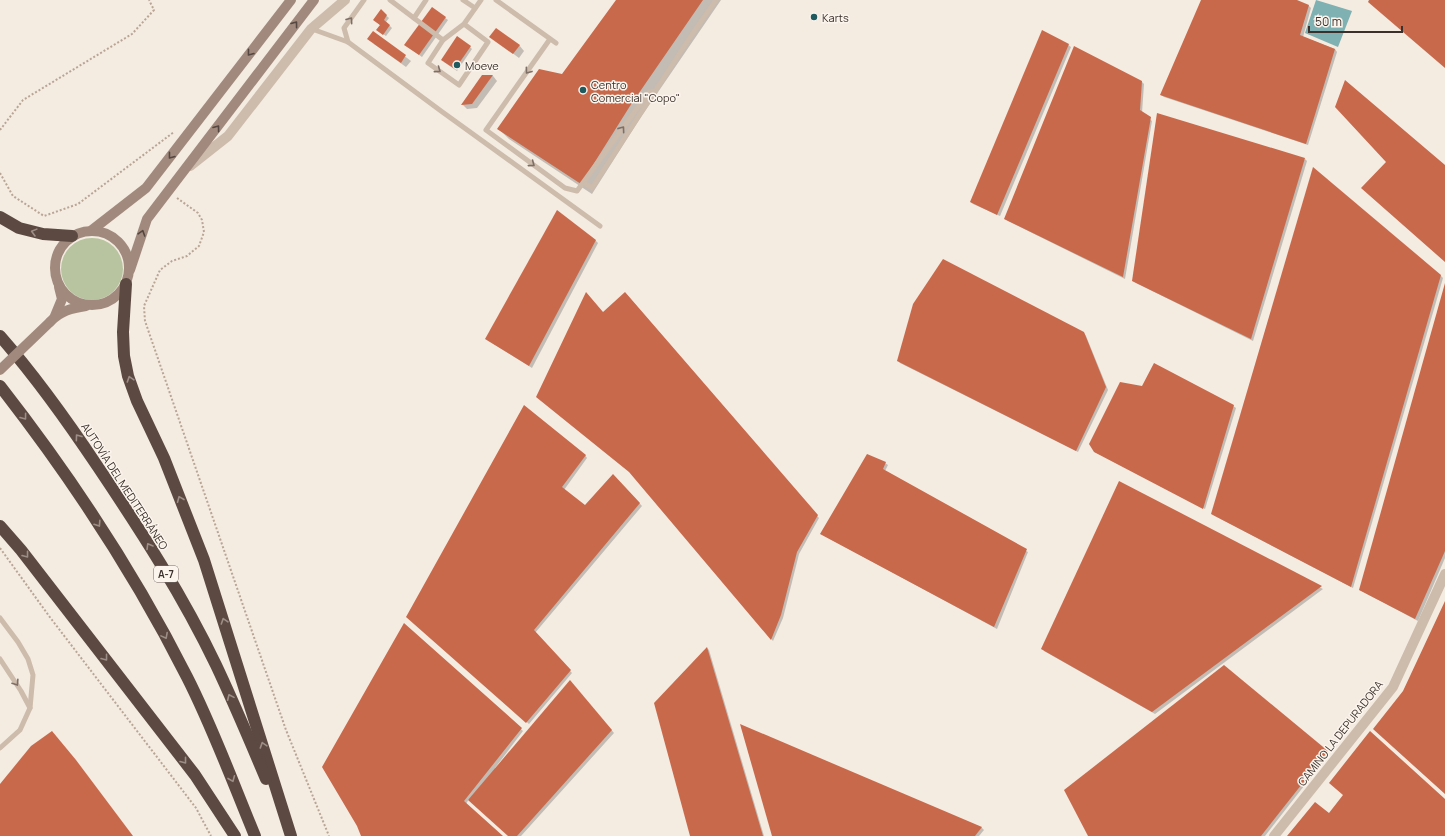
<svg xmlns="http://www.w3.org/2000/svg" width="1445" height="836" viewBox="0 0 1445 836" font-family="Manrope,sans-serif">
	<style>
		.green { fill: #b8c4a0 }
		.water { fill: #7fb0b2 }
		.shadow { fill: #0003 }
		.building { fill: #c8694b }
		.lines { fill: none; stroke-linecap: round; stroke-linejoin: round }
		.path { stroke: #b9a596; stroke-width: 2; stroke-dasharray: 2 2; stroke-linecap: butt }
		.lane { stroke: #cdbbac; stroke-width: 5 }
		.street { stroke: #cdbbac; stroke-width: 10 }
		.secondary { stroke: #a18a7d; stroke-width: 10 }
		.highway { stroke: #5c4a42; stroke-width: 12 }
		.secondary-bridge { stroke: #a18a7d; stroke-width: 10 }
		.oneway { stroke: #7d6f65 }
		.oneway2 { stroke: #544640 }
		.oneway3 { stroke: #9c8e87 }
		.poi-dot { fill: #1f5a5e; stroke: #fbf5ee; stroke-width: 1.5 }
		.labels { text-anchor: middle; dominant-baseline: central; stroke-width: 3; stroke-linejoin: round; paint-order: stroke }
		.shield { fill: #fbf5ee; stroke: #756b66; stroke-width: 1 }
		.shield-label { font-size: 10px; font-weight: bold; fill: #3b302b }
		.poi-label { font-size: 11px; fill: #3b302b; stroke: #fbf5ee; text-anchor: start }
		.street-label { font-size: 11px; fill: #3b302b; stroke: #fbf5ee }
	</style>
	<rect width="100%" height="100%" fill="#f4ebe1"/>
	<circle class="green" cx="92" cy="269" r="31"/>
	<path class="water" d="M1316,0L1352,11L1338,47L1305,33Z"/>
	<g class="shadow">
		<path d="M617,0H721L641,117L592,194L509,139L499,129L562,75Z"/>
		<path d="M1202,0H1295L1309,6L1311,8L1303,37L1335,49L1337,52L1308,145L1164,97L1161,95Z"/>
		<path d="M432,8L448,20L422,57L408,47Z"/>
		<path d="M381,11L389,18L386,22L392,28L386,36L380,32L381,26L374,20Z"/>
		<path d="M373,32L411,61L406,67L374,44Z"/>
		<path d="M491,37L519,45L524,51L519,58Z"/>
		<path d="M1068,45L1071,47L1000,216L973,204L971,202Z"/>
		<path d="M470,47L472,49L457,71L444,62Z"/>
		<path d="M482,76H493L497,81L477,108L467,109L462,104Z"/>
		<path d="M1142,82L1144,84L1142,113L1152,121L1125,279L1008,221L1005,219Z"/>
		<path d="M1305,159L1307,161L1253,341L1136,283L1133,281Z"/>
		<path d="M595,240L598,243L532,368L489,341Z"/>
		<path d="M1440,275L1443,278L1353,588L1215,516L1212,514Z"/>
		<path d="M1445,285V558L1418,621L1360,590Z"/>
		<path d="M627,295L819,518L799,554L783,618L773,641L632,473L603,313Z"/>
		<path d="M1084,333L1086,336L1108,390L1078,452L900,363L898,360Z"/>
		<path d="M1233,406L1236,408L1205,509L1095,452Z"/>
		<path d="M585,455L587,458L564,490L585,507L613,475L642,506L535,633L572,673L529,724L410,619Z"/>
		<path d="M885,463L888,465L885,471L1028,552L997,629L821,534Z"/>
		<path d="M1119,482L1323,589L1155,714L1044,651Z"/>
		<path d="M404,624L523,731L495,768L496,769L572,684L614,733L521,836H509L469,799L466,804L501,836H362Z"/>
		<path d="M707,648L709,650L764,836H691Z"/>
		<path d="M1224,666L1329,754L1265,836H1090Z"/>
		<path d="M741,726L982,828L984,830L979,836H773Z"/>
	</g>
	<g class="building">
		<path d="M616,0H703L630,106L581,184L497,129L539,69L562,74Z"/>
		<path d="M1201,0H1297L1309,5L1300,35L1335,49L1306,144L1160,95Z"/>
		<path d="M1369,0H1445V68L1368,2Z"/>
		<path d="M432,7L446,17L419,55L404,45Z"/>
		<path d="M381,9L387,15L384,20L390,25L383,35L376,30L380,25L373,20Z"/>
		<path d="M496,28L520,45L513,54L489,37Z"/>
		<path d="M1042,30L1069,44L997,215L970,202Z"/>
		<path d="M373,31L406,55L401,63L367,39Z"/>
		<path d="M457,36L471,46L455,69L441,60Z"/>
		<path d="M1074,46L1142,81L1140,110L1151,117L1123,277L1004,219Z"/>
		<path d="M482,75H493L472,104L461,105Z"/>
		<path d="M1345,80L1445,165V262L1361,188L1386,162L1335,107Z"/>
		<path d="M1157,113L1305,158L1251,339L1132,281Z"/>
		<path d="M1313,167L1441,275L1351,587L1211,514Z"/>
		<path d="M557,210L596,240L529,366L485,339Z"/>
		<path d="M943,259L1084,332L1106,387L1076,451L897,361L913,304Z"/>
		<path d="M1445,283V551L1415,619L1359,590Z"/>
		<path d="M586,292L603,312L625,292L818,515L797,552L781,615L771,640L629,472L536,397Z"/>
		<path d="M1154,363L1234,405L1203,509L1094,452L1089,444L1120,382L1142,386Z"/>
		<path d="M524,405L586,455L562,487L585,505L613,474L640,503L534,630L571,670L526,723L406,617Z"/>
		<path d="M867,454L886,462L883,469L1027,549L994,627L820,534Z"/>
		<path d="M1119,481L1322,586L1152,712L1041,649Z"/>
		<path d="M1445,601V794L1373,729L1403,691Z"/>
		<path d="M404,623L522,728L464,801L503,836H361L357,826L322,767Z"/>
		<path d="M707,647L763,836H690L654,703Z"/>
		<path d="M1224,665L1328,751L1261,836H1088L1064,790Z"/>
		<path d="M570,680L612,730L517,836H508L468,800Z"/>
		<path d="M740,724L982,827L975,836H772Z"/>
		<path d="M52,731L76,760L133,836H0V784L31,746Z"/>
		<path d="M1370,731L1445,799V836H1287L1315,802L1329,813L1343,795L1329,783Z"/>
	</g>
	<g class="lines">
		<g class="path">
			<path d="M0,130L23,100L132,34L154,10L149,0"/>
			<path d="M0,173L13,196L44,216L78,204L174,132"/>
			<path d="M177,198L198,213L202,220L204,232L199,246L187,256L172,261L160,270L144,306L145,321L286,730L329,836"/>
			<path d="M0,548L49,616L196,808L211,836"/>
		</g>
		<g class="lane">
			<path d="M390,0L443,40"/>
			<path d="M463,0L475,8"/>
			<path d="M496,0L556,43"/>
			<path d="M414,18L426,0"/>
			<path d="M464,24L488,42L459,85L428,63L443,40L464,24L481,0"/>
			<path d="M312,29L348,42L441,111L600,226"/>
			<path d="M550,39L486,130L565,188L577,191L649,92L655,91"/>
			<path d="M348,42L344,28L364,0"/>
			<path d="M586,184L592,188L691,36L716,0"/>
			<path d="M0,618L18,642L28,659L33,675L30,708L20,730L0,748"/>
			<path d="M0,659L21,691L30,708"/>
		</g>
		<g class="street">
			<path d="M190,166L228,136L311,29L345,0"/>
			<path d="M1274,836L1393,687L1445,574"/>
		</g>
		<g class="secondary">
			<path d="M92,230L146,188L291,0"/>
			<circle cx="92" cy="268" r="37"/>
			<path d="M130,270L147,219L314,0"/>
			<path d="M55,316L62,299L59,287"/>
			<path d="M50,322C60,311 72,308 86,306"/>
		</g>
		<g class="highway">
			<path d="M0,217L19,228L43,234L72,236"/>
			<path d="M126,284L123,332L124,356L128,376L137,401L164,458L204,560L291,836"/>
			<path d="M0,336C36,377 68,422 98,467C141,531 183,596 216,665C234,703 250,741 266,779"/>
			<path d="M0,386C71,477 135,574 187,677C213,728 233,783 255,836"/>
			<path d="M0,526L21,550L195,775L235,836"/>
		</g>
		<path class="secondary-bridge" d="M0,370L50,322"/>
	</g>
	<defs><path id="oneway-chevron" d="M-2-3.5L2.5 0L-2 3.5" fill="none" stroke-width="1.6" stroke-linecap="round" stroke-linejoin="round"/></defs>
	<g class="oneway">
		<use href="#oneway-chevron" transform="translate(350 20) rotate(-54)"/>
		<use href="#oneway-chevron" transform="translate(438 70) rotate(36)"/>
		<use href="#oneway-chevron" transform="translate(528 71) rotate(126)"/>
		<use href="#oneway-chevron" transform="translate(622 129) rotate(-54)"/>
		<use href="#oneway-chevron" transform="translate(532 164) rotate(37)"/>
		<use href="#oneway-chevron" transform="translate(16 683) rotate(57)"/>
	</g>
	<g class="oneway2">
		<use href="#oneway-chevron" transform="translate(295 24) rotate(-53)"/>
		<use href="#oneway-chevron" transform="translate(250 53) rotate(128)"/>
		<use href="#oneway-chevron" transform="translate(217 128) rotate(-53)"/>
		<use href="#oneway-chevron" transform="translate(171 156) rotate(128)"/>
		<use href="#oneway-chevron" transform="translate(142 233) rotate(-72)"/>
	</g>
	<g class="oneway3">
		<use href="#oneway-chevron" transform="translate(34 232) rotate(-165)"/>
		<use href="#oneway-chevron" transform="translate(130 379) rotate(-108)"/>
		<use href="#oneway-chevron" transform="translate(24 417) rotate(53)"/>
		<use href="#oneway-chevron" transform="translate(78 437) rotate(-126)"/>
		<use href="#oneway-chevron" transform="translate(180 499) rotate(-112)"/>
		<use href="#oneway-chevron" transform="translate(98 524) rotate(57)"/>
		<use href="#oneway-chevron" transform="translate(149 546) rotate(-121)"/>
		<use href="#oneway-chevron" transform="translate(26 555) rotate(52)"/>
		<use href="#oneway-chevron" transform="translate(224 621) rotate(-108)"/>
		<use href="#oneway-chevron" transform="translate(165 636) rotate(62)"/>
		<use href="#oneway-chevron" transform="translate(105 658) rotate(52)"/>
		<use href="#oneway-chevron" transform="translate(230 697) rotate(-114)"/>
		<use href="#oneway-chevron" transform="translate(263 745) rotate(-108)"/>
		<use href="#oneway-chevron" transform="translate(184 761) rotate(52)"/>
		<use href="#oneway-chevron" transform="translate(232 779) rotate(68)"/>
	</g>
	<g class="poi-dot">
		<circle cx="814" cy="17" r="4"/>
		<circle cx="457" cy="65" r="4"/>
		<circle cx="583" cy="90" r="4"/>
	</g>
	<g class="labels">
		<rect class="shield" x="154" y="566" width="24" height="16" rx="3"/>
		<g class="shield-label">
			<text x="166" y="574">A-7</text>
		</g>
		<g class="poi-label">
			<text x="822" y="17">Karts</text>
			<text x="465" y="65">Moeve</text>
			<text x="591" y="84">Centro<tspan x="591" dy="13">Comercial "Copo"</tspan></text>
		</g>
		<g class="street-label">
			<text transform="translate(125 486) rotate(57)">AUTOVÍA DEL MEDITERRÁNEO</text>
			<text transform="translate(1340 733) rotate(-52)">CAMINO LA DEPURADORA</text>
		</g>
	</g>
	<path d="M1309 26v6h93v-6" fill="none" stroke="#3b302b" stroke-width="2"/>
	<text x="1315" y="26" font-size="12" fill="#3b302b" stroke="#fbf5ee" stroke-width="3" paint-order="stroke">50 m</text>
</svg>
